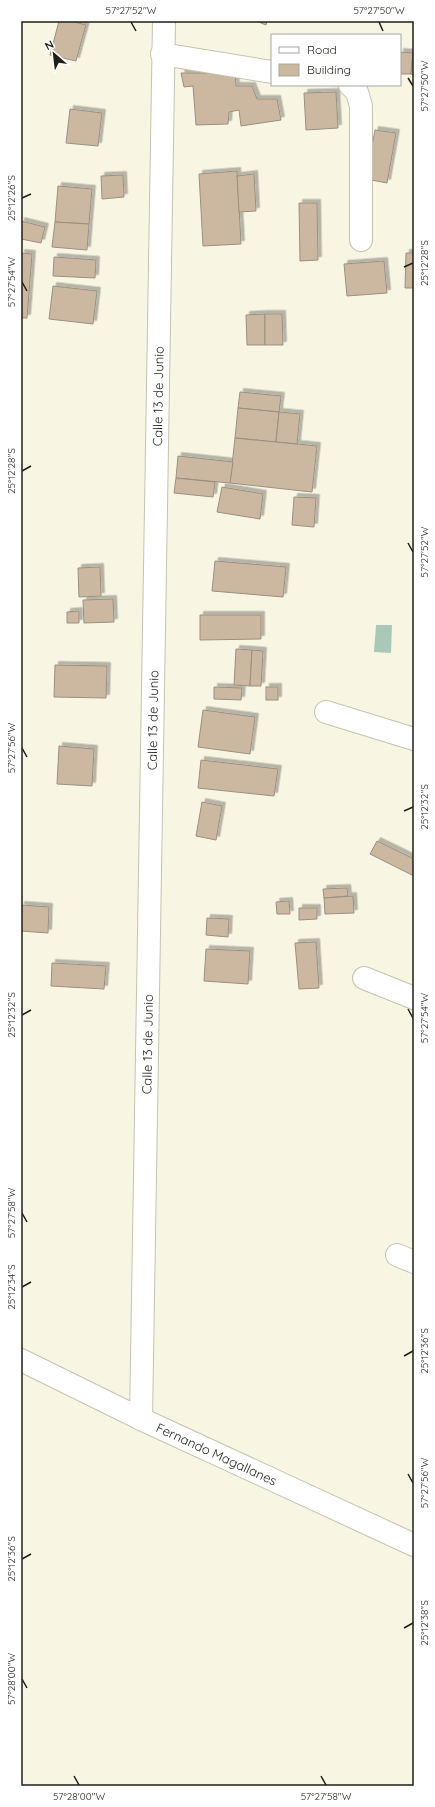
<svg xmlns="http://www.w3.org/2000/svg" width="435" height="1807" viewBox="0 0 435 1807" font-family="Quicksand,sans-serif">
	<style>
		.water { fill: #a9c8b8 }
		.building { fill: #ccb8a0; stroke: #9b8f81; filter: url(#shadow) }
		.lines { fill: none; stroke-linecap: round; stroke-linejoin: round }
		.minor-casing { stroke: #c5c3b0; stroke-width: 24 }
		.minor { stroke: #fff; stroke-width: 22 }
		.ticks { fill: none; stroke: #1f1e18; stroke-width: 1.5 }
		.labels { text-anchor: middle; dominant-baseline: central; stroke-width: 4; stroke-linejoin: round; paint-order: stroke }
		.street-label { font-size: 13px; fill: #1f1e18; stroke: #fff }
		.neatline { fill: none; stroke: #1f1e18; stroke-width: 1.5 }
		.ticks-label { font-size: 10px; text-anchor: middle; fill: #1f1e18 }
	</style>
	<defs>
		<filter id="shadow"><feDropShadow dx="3.5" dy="-3.5" stdDeviation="0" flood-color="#0004"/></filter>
	</defs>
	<rect width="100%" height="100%" fill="#f8f6e3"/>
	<path class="water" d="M376,625H392L391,653L374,652Z"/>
	<g class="building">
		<path d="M59,21H71L86,25L76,61L50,55Z"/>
		<path d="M256,21H267L266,25Z"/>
		<path d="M400,52L413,53L411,74H400Z"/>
		<path d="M413,53H414V75L411,74Z"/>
		<path d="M181,73H235L236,86H252L257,99H277L281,120L241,126L239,110L229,112L228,124L196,125L193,86L184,87Z"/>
		<path d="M336,92L338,128L306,130L304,93Z"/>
		<path d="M70,109L102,113L98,146L66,143Z"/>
		<path d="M375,130L396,133L387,183L366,179Z"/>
		<path d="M237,171L241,244L203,246L199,174Z"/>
		<path d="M254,174L256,211L239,212L237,176Z"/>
		<path d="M123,175L124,197L102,199L101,176Z"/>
		<path d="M58,186L92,189L89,224L55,222Z"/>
		<path d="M299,203H317L318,260L300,261Z"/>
		<path d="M21,221L45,227L41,243L21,239Z"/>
		<path d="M55,222L89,224L87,250L52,247Z"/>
		<path d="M21,253L32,254L27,318H21Z"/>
		<path d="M406,253H414V288H405Z"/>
		<path d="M54,257L96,260L95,278L53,276Z"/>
		<path d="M384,261L387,293L347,296L344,264Z"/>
		<path d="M53,286L97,291L93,324L49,319Z"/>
		<path d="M265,314V345H247L246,315Z"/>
		<path d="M265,314H282L283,345H265Z"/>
		<path d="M240,392L281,396L279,412L238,408Z"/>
		<path d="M238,408L279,412L276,442L235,438Z"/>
		<path d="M279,412L300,414L297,444L276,442Z"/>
		<path d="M235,438L317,446L312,492L230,483Z"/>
		<path d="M178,456L233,462L230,483L176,478Z"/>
		<path d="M176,478L215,482L213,497L174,493Z"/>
		<path d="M222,487L263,494L260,519L217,512Z"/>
		<path d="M294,497L316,498L314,527L292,525Z"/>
		<path d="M215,561L286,567L283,597L212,591Z"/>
		<path d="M100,567L101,596L79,597L78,568Z"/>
		<path d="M113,599L114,622L84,623L83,600Z"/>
		<path d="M79,611V623H67V612Z"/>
		<path d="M200,615H261V639L200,640Z"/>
		<path d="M236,649L252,650L250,686L234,685Z"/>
		<path d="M252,650L263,651L261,686H250Z"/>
		<path d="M55,665L107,666L106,698L54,697Z"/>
		<path d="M214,687L242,688L241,700L214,699Z"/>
		<rect x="266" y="687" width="12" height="13"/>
		<path d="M203,710L255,717L250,754L198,747Z"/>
		<path d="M59,746L94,749L92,786L57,784Z"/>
		<path d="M201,760L278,769L274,796L198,788Z"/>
		<path d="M202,802L222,806L216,840L196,836Z"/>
		<path d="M377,841L414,859V876L370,854Z"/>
		<path d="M347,888L348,896L324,898L323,889Z"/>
		<path d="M353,896L354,913L325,914L324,898Z"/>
		<path d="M289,901L290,914H277L276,902Z"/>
		<path d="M21,905L49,907L48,933L21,931Z"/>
		<path d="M299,908H317V919L299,920Z"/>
		<path d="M207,918L229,919L228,937L206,935Z"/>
		<path d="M316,942L319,988L299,989L295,943Z"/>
		<path d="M206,949L250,951L248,984L204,981Z"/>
		<path d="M52,963L106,966L104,989L51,986Z"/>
	</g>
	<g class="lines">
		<g class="minor-casing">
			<g id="minor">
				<path d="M162,54L272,72"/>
				<path d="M350,85L357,92L361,106V240"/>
				<path d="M326,712L414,739"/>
				<path d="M364,978L414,998"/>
				<path d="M397,1255L414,1262"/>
				<path id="s1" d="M21,1360L141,1419L414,1545"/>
				<path id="s2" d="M141,1419L164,21"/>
			</g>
		</g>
		<use href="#minor" class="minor"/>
	</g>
	<path class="ticks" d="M131,22L136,31M379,22L383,31M408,78L413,86M22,198L31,194M404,267L413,263M22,282L27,291M22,471L31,466M408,543L413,552M22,748L27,757M404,811L413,807M408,1009L413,1018M22,1015L31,1010M22,1213L27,1222M22,1287L31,1282M404,1356L413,1351M408,1474L413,1483M22,1559L31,1554M404,1628L413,1623M22,1679L27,1688M74,1776L79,1785M321,1776L326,1785"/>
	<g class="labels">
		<g class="street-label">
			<text stroke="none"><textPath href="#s2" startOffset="1023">Calle 13 de Junio</textPath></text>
			<text stroke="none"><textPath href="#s2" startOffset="699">Calle 13 de Junio</textPath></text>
			<text stroke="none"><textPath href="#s2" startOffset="375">Calle 13 de Junio</textPath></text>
			<text stroke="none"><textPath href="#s1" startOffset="217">Fernando Magallanes</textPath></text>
		</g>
	</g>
	<rect width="435" height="1807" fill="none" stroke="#ffffff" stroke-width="44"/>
	<rect x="271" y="34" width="130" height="52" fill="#ffffff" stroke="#a5a5a3"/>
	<rect x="279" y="47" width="20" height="6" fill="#ffffff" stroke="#a5a5a3"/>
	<text x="307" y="54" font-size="12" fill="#1f1e18">Road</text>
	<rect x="279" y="64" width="20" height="12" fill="#ccb8a0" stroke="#a5a5a3"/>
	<text x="307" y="74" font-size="12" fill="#1f1e18">Building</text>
	<g transform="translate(54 54) rotate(332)" stroke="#ffffff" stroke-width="3" paint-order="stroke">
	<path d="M0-3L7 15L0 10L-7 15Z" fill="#1f1e18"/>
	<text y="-6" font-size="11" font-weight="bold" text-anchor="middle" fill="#1f1e18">N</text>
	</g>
	<rect x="22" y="22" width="391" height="1763" class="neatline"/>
	<g class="ticks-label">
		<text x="131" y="14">57°27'52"W</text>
		<text x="379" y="14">57°27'50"W</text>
		<text transform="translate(424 86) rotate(-90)" y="4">57°27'50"W</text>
		<text transform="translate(11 198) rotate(-90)" y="4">25°12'26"S</text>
		<text transform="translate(424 263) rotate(-90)" y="4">25°12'28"S</text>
		<text transform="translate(11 282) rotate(-90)" y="4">57°27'54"W</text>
		<text transform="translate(11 471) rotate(-90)" y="4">25°12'28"S</text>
		<text transform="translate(424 552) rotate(-90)" y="4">57°27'52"W</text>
		<text transform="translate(11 748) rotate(-90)" y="4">57°27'56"W</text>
		<text transform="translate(424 807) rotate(-90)" y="4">25°12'32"S</text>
		<text transform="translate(11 1015) rotate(-90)" y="4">25°12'32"S</text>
		<text transform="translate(424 1018) rotate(-90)" y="4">57°27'54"W</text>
		<text transform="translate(11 1213) rotate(-90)" y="4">57°27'58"W</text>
		<text transform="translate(11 1287) rotate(-90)" y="4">25°12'34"S</text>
		<text transform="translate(424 1351) rotate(-90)" y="4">25°12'36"S</text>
		<text transform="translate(424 1483) rotate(-90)" y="4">57°27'56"W</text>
		<text transform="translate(11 1559) rotate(-90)" y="4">25°12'36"S</text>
		<text transform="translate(424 1623) rotate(-90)" y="4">25°12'38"S</text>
		<text transform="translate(11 1679) rotate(-90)" y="4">57°28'00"W</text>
		<text x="79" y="1800">57°28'00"W</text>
		<text x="326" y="1800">57°27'58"W</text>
	</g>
</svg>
